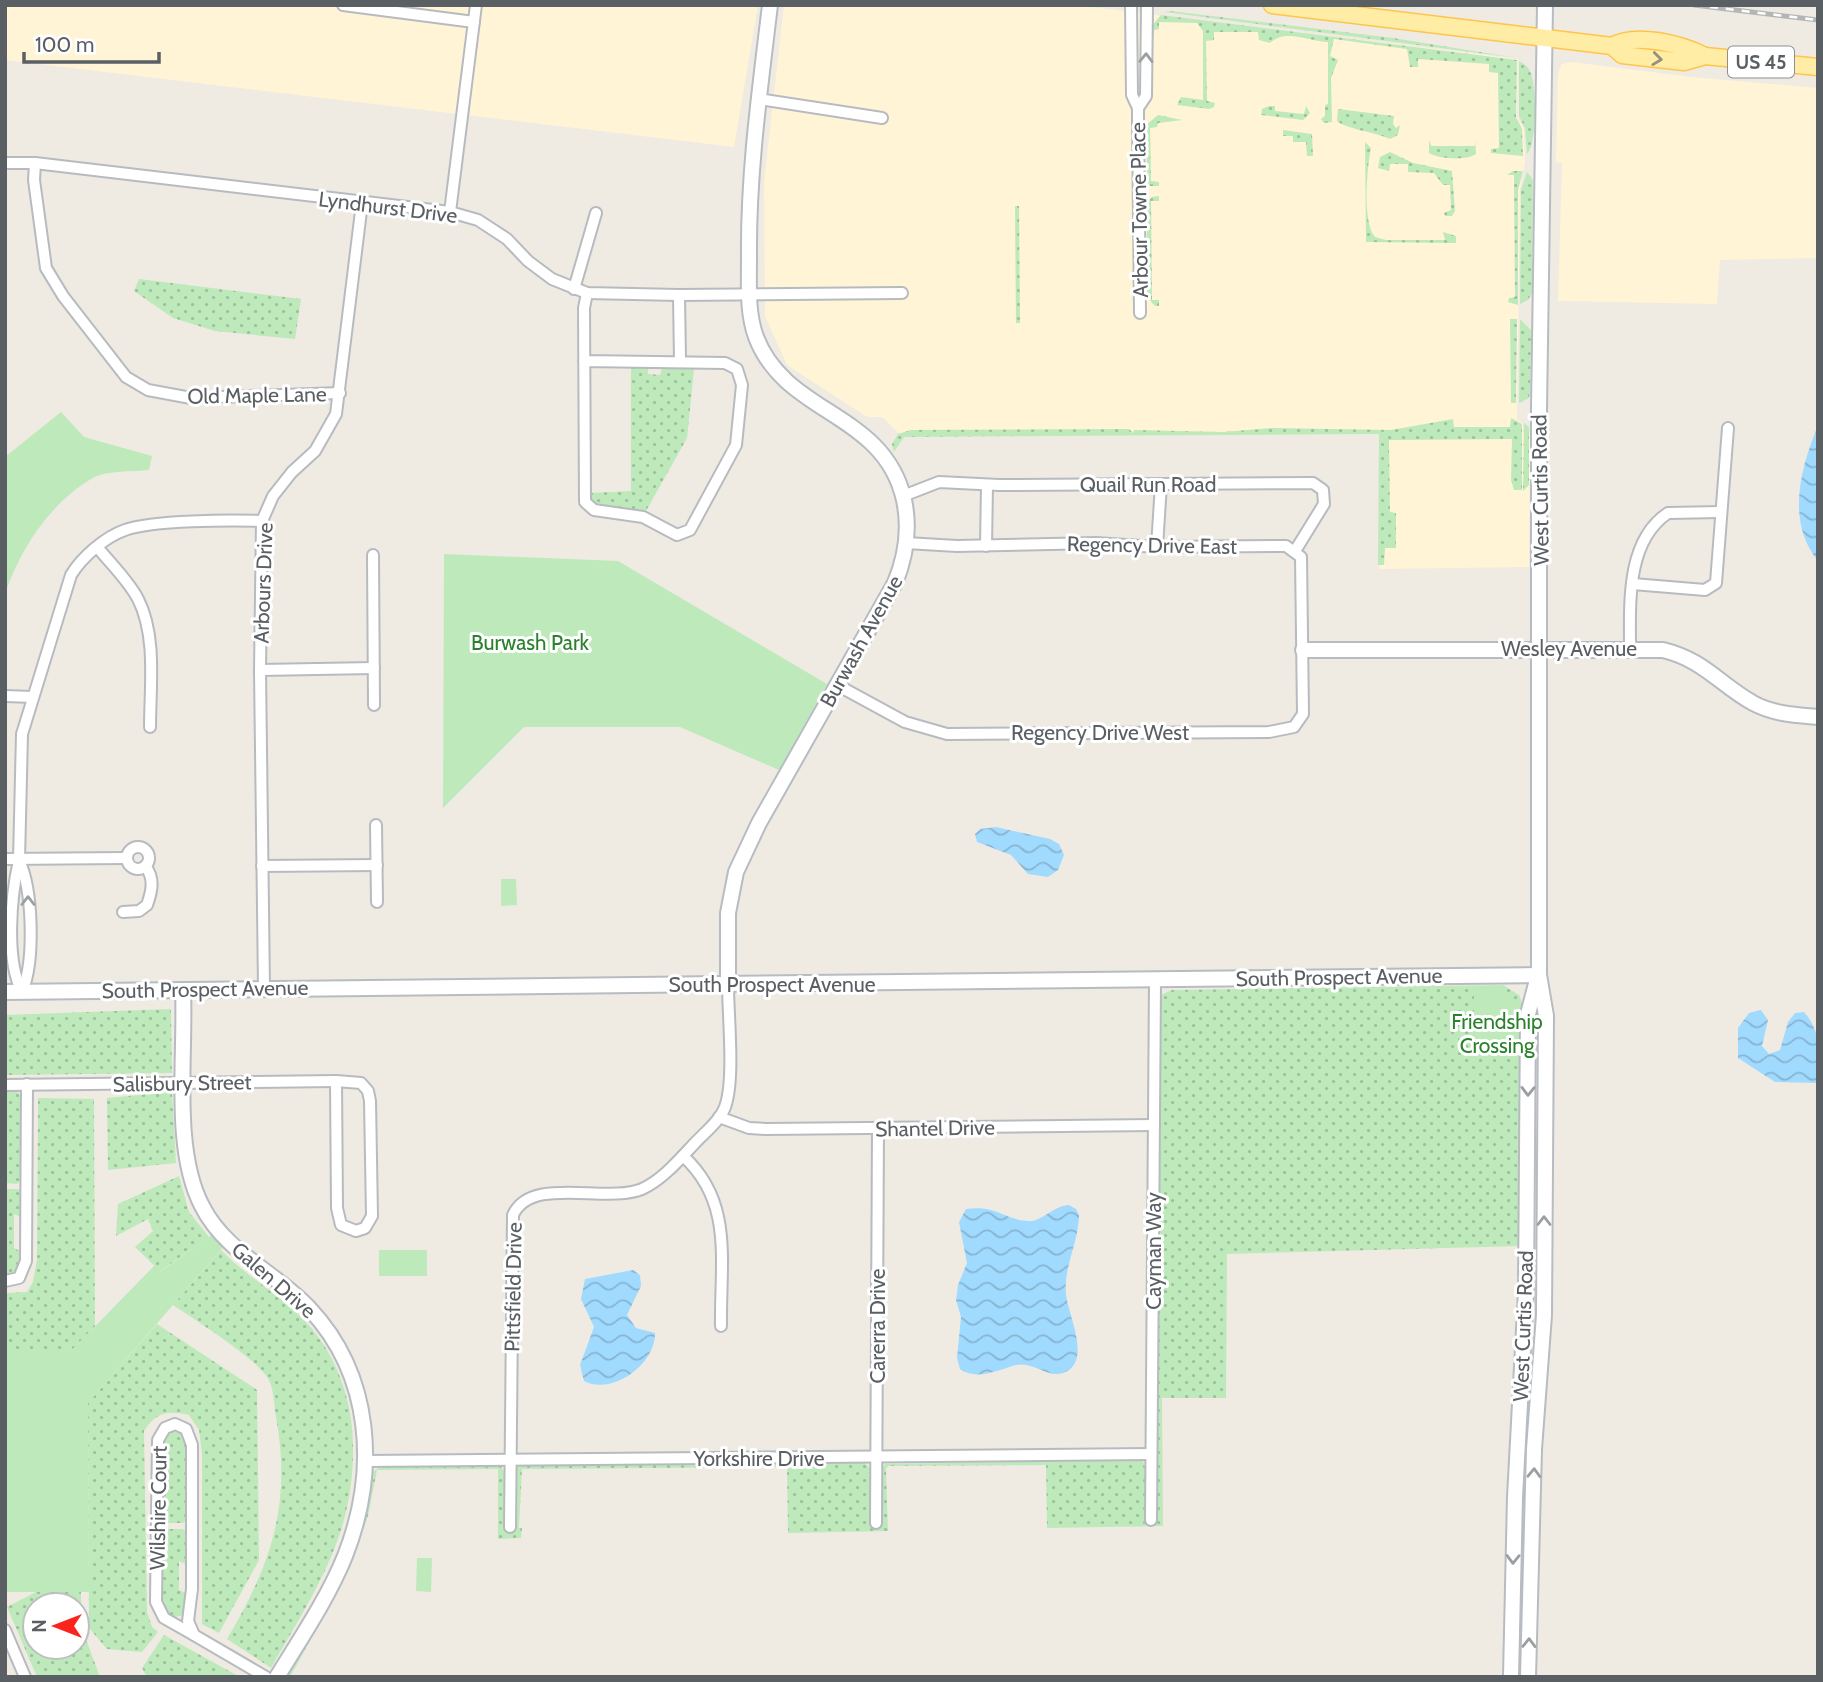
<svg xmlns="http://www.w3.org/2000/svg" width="1823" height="1682" viewBox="0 0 1823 1682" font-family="Cabin,sans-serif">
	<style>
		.commercial { fill: #fff4d6 }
		.grass { fill: url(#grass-dots); fill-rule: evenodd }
		.green { fill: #bde9bb }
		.water { fill: url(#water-waves) }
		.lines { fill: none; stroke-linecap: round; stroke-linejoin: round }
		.street-casing { stroke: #b7bbc0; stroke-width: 14 }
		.secondary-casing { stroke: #b7bcc2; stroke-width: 18 }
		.primary-casing { stroke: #ffc44b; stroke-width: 19 }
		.street { stroke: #fff; stroke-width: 10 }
		.secondary { stroke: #fff; stroke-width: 14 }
		.primary { stroke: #ffeda6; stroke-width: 16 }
		.rail-casing { stroke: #b4b5b5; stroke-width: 5 }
		.rail { stroke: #fff; stroke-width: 2.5; stroke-dasharray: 8; stroke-linecap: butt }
		.oneway { stroke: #9c9fa2 }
		.oneway2 { stroke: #94917b }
		.labels { text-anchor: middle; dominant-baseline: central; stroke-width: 6; stroke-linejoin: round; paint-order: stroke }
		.shield { fill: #fff; stroke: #8c8f92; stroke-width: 2 }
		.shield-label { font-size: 19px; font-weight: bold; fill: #5a5f64 }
		.street-label { font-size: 21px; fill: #5a5f64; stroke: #fff }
		.park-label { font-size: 21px; fill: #2b822c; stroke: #fff }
	</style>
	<defs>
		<pattern id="grass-dots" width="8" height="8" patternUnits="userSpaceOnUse" patternTransform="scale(1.75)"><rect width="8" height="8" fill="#bde9bb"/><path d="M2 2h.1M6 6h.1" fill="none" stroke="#9dc09c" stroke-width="1.8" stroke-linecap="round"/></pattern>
		<pattern id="water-waves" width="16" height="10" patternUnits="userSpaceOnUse" patternTransform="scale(1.75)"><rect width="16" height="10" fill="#a1daff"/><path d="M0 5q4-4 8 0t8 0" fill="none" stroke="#86b4d2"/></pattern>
	</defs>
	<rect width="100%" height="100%" fill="#efebe2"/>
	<g class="commercial">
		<path d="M5,5H758L734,147L5,60Z"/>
		<path d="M784,5H1076L1518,59L1517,117L1524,129L1525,162L1520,190L1517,420L1523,423V435H1530L1529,567L1379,569V434L903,437L882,417H867L787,365L765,316L764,182Z"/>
		<path d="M1572,62L1691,77L1818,88V258L1720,260L1717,304L1558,301L1562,163L1556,162L1558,73L1562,64Z"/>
	</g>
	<g class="grass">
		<path d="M1170,11L1393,38L1517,58L1165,12Z"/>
		<path d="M1161,15L1517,60L1516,117L1522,129L1523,156L1491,153V149L1499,148L1498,73L1489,72V64L1418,59V67H1410L1407,49L1334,39L1330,56L1338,60L1331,78L1332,122L1324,123L1321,119L1325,116V105L1328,104V42C1310,42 1286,28 1270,43L1259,40L1258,32H1214V40L1206,41L1207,101L1215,103L1214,107L1209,109L1177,105L1181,97L1203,100V31L1197,23L1159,22V29L1154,30L1151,59V27Z"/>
		<path d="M1519,61C1525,65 1527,65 1530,71C1537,84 1537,145 1527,154L1525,128L1519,116Z"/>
		<path d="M1269,106H1275V111L1304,114L1306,106L1310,113L1303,120L1261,115L1262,109Z"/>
		<path d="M1338,109L1394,116L1393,124L1396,128L1400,125L1398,135L1390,139C1375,132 1346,129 1337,121Z"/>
		<path d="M1158,115L1182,120L1158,123L1157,127L1150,128L1151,181L1159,182V186H1150L1147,183L1146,125Z"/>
		<path d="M1283,130L1312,134L1313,156H1307L1306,142H1293V136H1283Z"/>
		<path d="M1475,139L1476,154C1466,161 1439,159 1429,153V140L1431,146H1475Z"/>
		<path d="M1365,142L1371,148C1367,167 1362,222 1375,237L1386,240H1445L1443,232L1456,236V243L1366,242Z"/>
		<path d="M1390,152L1413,163L1452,171L1455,211L1452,216H1445L1444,213L1451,210L1450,185H1443L1434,173L1408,172V164H1390L1389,171L1378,168L1380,157Z"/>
		<path d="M1513,171H1523L1518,190V305L1508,302L1509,298L1515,297L1514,175H1507Z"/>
		<path d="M1527,172L1533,180L1532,293L1528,300L1520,304L1521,190Z"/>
		<path d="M1159,196V201H1151L1152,300H1159V306H1155L1147,297V202L1152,197Z"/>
		<path d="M1015,206H1019L1020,323H1016Z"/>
		<path d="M139,279L301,299L295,339L215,331L173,318L134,291Z"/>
		<path d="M1510,319H1517L1516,403H1511Z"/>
		<path d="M1520,319L1531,330L1530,392L1529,398L1519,403Z"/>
		<path d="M631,367L648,368V374L660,375L662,368L694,369L687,438L646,511L596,507L589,502V493L631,491Z"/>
		<path d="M1511,418L1522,424V490H1514L1511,480L1512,439L1389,440L1390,512L1396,513V548H1385L1384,565H1378L1379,434L904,437L894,452L892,444L898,434L911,430L1129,429L1133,433L1134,430L1223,432L1272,428L1391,430L1453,419L1454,427H1510Z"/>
		<path d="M1518,418L1529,427V485L1523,491L1524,423Z"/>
		<path d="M1503,985L1519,995L1523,1005L1521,1246L1227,1254L1226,1398H1162L1163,1526L1047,1528L1046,1465L888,1466L886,1469L888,1531L788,1533L787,1467L522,1469L519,1528H522L521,1538L498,1539V1469L377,1470L368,1516L350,1568L290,1677H286L345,1571L362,1527L372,1472L382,1466H501L504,1472V1528L515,1527V1473L517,1467L524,1464L864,1462L870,1468V1524H882V1469L885,1464L1138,1460L1143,1461L1145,1467V1521H1156L1161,995L1172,990Z"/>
		<path d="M171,1009L172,1073L5,1075V1015Z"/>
		<path d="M10,1089L19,1093L23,1106V1178L17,1184L5,1183V1090Z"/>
		<path d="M172,1092L176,1163L108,1170L107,1098Z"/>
		<path d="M38,1098L94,1099L95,1326L69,1353H5V1293L27,1292L33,1282L37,1260Z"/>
		<path d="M179,1176L189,1212L209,1237L160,1271L135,1247L153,1231L148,1219L116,1236L118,1204Z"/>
		<path d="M5,1189H18L23,1194V1218L14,1214V1248L23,1253L17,1274L5,1277Z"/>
		<path d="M221,1250C252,1282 293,1301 319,1338C341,1369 352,1405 353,1443C355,1536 315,1590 271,1668L227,1639C271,1565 292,1505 276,1417C274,1406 274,1390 269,1380C258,1359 195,1320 173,1305Z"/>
		<path d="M157,1324L257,1390L259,1560L219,1633L202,1624V1453L199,1430L189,1415C167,1410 156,1412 144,1431L147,1612L152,1627L158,1632L142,1652L107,1649L89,1628L88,1403Z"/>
		<path d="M176,1429L188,1439L189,1517L183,1523H165L159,1517V1487L168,1491V1458L159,1454L165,1433Z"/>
		<path d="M165,1529H183L188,1534V1565L179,1561V1590L188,1594L184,1615L171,1618L160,1607L159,1535Z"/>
		<path d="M36,1592H81V1626L100,1677H37L7,1607ZM35,1605H77V1647H35Z"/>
		<path d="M164,1635L240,1677H147L142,1668Z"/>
	</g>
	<g class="green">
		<path d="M61,412L84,437L152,456L149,470C133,472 105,470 91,479C50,503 19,551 5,594V457Z"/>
		<path d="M444,554L618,561L827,684L779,770L680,727H524L443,808Z"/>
		<path d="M501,879H516L517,905L501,906Z"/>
		<path d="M1495,988L1505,997L1511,998L1519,1026V1058L1474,1059V989Z"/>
		<path d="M213,1234L224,1246L88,1403L89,1592H5V1353H69L155,1265L161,1271Z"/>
		<rect x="379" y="1250" width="48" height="26"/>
		<path d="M417,1558H432L431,1592L416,1591Z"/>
	</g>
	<g class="water">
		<path d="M1818,426V561C1786,522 1800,468 1818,426Z"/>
		<path d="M996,827L1050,839L1059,844L1064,855L1058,870L1048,877L1028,874L1011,855L977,842L975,834L980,829Z"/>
		<path d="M1761,1010L1768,1020L1762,1046L1769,1054L1780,1050L1788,1022L1795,1013L1804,1012C1823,1033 1818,1055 1818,1083L1775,1082L1738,1058V1028L1749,1013Z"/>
		<path d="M1069,1205L1076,1209L1079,1215C1079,1241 1063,1269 1066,1294C1068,1315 1093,1363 1063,1373C1047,1378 1033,1361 1016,1365C998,1370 977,1381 960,1369L957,1358L961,1317L956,1300L958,1285L967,1263L959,1222L966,1209C997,1205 1003,1219 1027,1221C1041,1223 1052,1206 1069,1205Z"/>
		<path d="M633,1270L640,1275L641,1286L627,1315L636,1328L655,1333C656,1364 612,1396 584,1381L580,1365L594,1327L581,1299L585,1279Z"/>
	</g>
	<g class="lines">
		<g class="street-casing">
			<g id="street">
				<path d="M343,5L474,22"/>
				<path d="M1131,5L1132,95L1138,108V122L1140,313"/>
				<path d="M759,99L882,118"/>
				<path d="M1138,108L1146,96L1147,5"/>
				<path d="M5,163H35L450,212L478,220L507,239L528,261L552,279L587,293L679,295L902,293"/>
				<path d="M35,163L34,180L46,268L63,296L126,377L148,390L191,398L340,393"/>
				<path d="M450,212L476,5"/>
				<path d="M574,289L596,213"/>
				<path d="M679,295L680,361"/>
				<path d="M584,361L725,363L737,369L742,385L736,445L690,530L677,535L643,517L594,510L585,502L584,308L587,293"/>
				<path d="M903,496L939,482L999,485L1313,483L1323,490L1324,504L1295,551"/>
				<path d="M986,546L987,485"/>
				<path d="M1157,547L1161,484"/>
				<path d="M98,548C111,564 128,580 138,599C157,636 150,687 150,727"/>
				<path d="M373,555L374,705"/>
				<path d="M1633,584L1705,590L1716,583L1728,428"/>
				<path d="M1630,648C1630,603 1626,541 1668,513L1720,512"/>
				<path d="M260,670L374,668"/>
				<path d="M837,685L905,722L947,734L1269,732L1294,727L1303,714L1301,557L1286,546L1157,547L1096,543L957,546L906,543"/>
				<path d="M5,696L33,697"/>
				<path d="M376,825L377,902"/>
				<circle cx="138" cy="858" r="11"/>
				<path d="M5,859L126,858"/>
				<path d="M19,860C33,890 35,961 22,992"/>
				<path d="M262,866L377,865"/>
				<path d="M123,912L139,911L147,905C152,891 155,878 145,866"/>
				<path d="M264,988L260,670L262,521L273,496L292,472L315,451L336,414L362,203"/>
				<path d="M22,992C5,959 11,896 19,860L22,734L71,575C82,557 105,537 125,530C153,520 231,520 262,521"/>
				<path d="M336,1081L361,1083L368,1091L370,1101L372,1216L365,1228L356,1231L341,1225L337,1208Z"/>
				<path d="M5,1085L336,1081"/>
				<path d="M719,1117L749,1128L766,1129L1154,1125"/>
				<path d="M683,1156C734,1202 720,1262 721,1326"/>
				<path d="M5,1281L19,1278L26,1261L27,1084"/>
				<path d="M175,1424L186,1429L192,1445V1589L188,1621L194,1635L164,1618L156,1602L158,1440L165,1428Z"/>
				<path d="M367,1461L1151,1454"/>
				<path d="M1151,1520L1155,981"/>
				<path d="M876,1523L878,1128"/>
				<path d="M510,1527L513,1215C531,1175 606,1204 642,1189C662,1180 679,1160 694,1144C704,1133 720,1121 725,1107C735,1080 728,1016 728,985"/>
				<path d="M5,1630L25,1677"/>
				<path d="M194,1635L266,1677"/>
			</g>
		</g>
		<g class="secondary-casing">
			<g id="secondary">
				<path d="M1303,650H1663C1704,660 1719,684 1753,703C1773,714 1795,715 1818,717"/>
				<path d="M728,985V913L736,872L759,823L895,583C906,556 910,528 904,500C884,411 786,416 756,337C747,313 749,284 749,258C748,173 760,89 770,5"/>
				<path d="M183,991C186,1055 172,1149 202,1206C225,1252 275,1272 309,1308C373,1376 378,1472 345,1556C328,1598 301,1638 277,1677"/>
				<path d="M5,992L1539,975"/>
				<path d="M1511,1677L1515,1497L1526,1292L1528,1014L1537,980"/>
				<path d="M1528,1677L1534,1449L1544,1315L1546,1016L1539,975V409L1545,5"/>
			</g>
		</g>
		<g class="primary-casing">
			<g id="primary">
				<path d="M1272,5L1612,46L1622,55L1684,62L1705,56L1818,67"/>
				<path d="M1612,46C1636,32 1681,44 1705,56"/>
			</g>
		</g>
		<use href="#street" class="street"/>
		<use href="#secondary" class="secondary"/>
		<use href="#primary" class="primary"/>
		<g class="rail-casing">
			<path id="rail" d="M1694,5L1818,20"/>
		</g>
		<use href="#rail" class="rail"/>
	</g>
	<defs><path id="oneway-chevron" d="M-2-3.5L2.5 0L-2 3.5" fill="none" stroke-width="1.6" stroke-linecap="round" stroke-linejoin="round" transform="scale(1.75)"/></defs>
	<g class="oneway">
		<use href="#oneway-chevron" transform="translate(1146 58) rotate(-89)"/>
		<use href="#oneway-chevron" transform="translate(28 901) rotate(-90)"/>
		<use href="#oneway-chevron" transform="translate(1528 1091) rotate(91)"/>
		<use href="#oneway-chevron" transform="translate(1544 1221) rotate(-90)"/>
		<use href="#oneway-chevron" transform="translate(1534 1473) rotate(-88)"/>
		<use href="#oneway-chevron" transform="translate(1513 1559) rotate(91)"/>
		<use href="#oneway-chevron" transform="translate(1529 1643) rotate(-89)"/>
	</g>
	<use class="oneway2" href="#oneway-chevron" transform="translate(1657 59) rotate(7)"/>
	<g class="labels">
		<rect class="shield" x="1728" y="46.5" width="66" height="31" rx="5"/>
		<g class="shield-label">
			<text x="1761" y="62">US 45</text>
		</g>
		<g class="street-label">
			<text transform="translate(388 207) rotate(7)">Lyndhurst Drive</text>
			<text transform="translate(1139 210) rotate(-91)">Arbour Towne Place</text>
			<text transform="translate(257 395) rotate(-1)">Old Maple Lane</text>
			<text x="1148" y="484">Quail Run Road</text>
			<text transform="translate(1540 490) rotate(-91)">West Curtis Road</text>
			<text transform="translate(1152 545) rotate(1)">Regency Drive East</text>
			<text transform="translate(263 583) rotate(-88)">Arbours Drive</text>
			<text transform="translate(861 641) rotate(-61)">Burwash Avenue</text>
			<text x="1569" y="648">Wesley Avenue</text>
			<text x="1100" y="732">Regency Drive West</text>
			<text transform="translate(1339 977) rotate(-1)">South Prospect Avenue</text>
			<text x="772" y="984">South Prospect Avenue</text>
			<text transform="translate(205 989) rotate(-1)">South Prospect Avenue</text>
			<text transform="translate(182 1083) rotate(-1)">Salisbury Street</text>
			<text transform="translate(935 1128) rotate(-1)">Shantel Drive</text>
			<text transform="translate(1153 1251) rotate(-90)">Cayman Way</text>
			<text transform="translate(274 1280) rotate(41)">Galen Drive</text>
			<text transform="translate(513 1287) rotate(-89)">Pittsfield Drive</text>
			<text transform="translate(877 1326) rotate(-90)">Carerra Drive</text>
			<text transform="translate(1523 1326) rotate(-88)">West Curtis Road</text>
			<text x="759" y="1458">Yorkshire Drive</text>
			<text transform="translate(158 1508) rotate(-89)">Wilshire Court</text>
		</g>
		<g class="park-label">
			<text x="530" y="642">Burwash Park</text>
			<text x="1497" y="1021">Friendship<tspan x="1497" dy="24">Crossing</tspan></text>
		</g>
	</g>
	<rect width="1823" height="1682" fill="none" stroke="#5a5f64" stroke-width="14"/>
	<g transform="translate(56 1626) rotate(270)"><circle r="33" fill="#ffffff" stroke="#bdbfc1" stroke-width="2"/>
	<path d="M0-5L12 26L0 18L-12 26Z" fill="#fa241d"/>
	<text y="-10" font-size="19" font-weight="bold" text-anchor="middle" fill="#5a5f64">N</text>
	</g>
	<path d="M24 52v10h135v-10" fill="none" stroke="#5a5f64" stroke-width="3.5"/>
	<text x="35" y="52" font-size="21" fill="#5a5f64" stroke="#ffffff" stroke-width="5" paint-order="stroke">100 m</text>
</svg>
